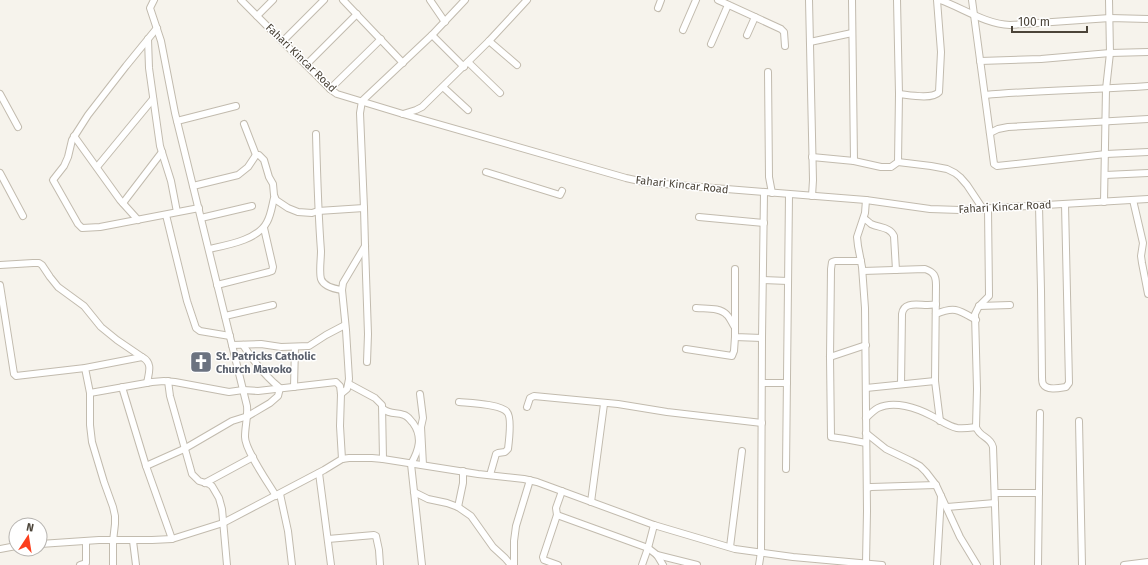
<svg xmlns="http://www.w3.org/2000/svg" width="1148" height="565" viewBox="0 0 1148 565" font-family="'Fira Sans',sans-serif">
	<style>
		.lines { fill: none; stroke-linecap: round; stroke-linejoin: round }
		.minor-casing { stroke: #c2bbae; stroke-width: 8 }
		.minor { stroke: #fff; stroke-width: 6 }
		.labels { text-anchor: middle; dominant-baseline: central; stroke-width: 3; stroke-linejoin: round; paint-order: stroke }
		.street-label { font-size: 11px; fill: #4b4439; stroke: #fff }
		.worship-label { font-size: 11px; font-weight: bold; fill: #5b616d; stroke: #fff; text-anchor: start }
	</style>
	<rect width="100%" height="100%" fill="#f6f3ec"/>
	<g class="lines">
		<g class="minor-casing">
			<g id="minor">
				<path d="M154,0L150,8L161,41L175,113L247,406C248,418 245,426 245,437C245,450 269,484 276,496"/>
				<path d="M241,0L330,89L337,94L403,114L626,178L644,182L664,184L866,200L930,209L960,210L1148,199"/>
				<path d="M343,0L403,63"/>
				<path d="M430,0L445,22"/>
				<path d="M718,0L781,29L784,32L785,46"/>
				<path d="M809,0L813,180L812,196"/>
				<path d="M852,0L854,161"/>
				<path d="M897,0L899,94L898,162"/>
				<path d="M940,0C963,8 985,24 1010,25L1110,18L1148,19"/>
				<path d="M972,0L994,164L997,166L1106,154L1148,152"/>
				<path d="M658,8L661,0"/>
				<path d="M257,16L273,0"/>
				<path d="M157,28L126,66L88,115L72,140L68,157L64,166L53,180L78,224L82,228L100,227L199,208"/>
				<path d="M683,30L696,0"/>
				<path d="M432,35L464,67"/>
				<path d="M747,35L755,17"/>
				<path d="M148,39L149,68L160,146L171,181L177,212"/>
				<path d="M283,41L324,0"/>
				<path d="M489,41L517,65"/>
				<path d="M810,42L852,33"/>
				<path d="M711,44L728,5"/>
				<path d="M980,61L1041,59L1110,53L1148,52"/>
				<path d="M468,62L500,93"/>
				<path d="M306,65L357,14"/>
				<path d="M768,72L769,177L772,193"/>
				<path d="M443,87L468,110"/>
				<path d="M330,89L381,39"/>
				<path d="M0,94L18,127"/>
				<path d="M899,94C909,95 932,100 939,92L941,52L937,0"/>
				<path d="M985,95C1039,90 1094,90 1148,86"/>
				<path d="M403,114L416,110L422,107L489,41L527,0"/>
				<path d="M177,121L236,106"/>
				<path d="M244,124L256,155H259L264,160L269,177L273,184L274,195L276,200L288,208L298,212L312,213L318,211L364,208"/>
				<path d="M990,133L998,129L1008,127L1148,119"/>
				<path d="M316,134C317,173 318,212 321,251C321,259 319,272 321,279C324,287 335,289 342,290"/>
				<path d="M74,136L120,200L138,220"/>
				<path d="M812,157L854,161L881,167H891L898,162L931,166L947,169L955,173L960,177L967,185L983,209"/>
				<path d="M97,167L153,99"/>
				<path d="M486,172L560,195L562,191"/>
				<path d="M0,173L23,216"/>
				<path d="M1105,175L1148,173"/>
				<path d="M193,186L238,175L248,167L256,155"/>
				<path d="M866,200L865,213L857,237L858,246L862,267L865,308L867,511L866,563"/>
				<path d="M1133,200L1143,243L1141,256L1142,263L1148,294"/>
				<path d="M1104,202L1106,89L1110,53L1109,0"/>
				<path d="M123,203L162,152"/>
				<path d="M1039,206L1041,290L1042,377C1042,379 1042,382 1043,384C1047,391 1060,388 1066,387L1069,383L1065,204"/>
				<path d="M988,209L989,294V296L979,306L975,314L977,389L976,427C980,438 990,436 993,447L997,565"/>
				<path d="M166,215L187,301L196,328L200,331L230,336"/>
				<path d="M699,217L764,223"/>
				<path d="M201,218L252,206"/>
				<path d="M864,218C866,220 869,222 871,224C880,228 890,227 894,236L896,270"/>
				<path d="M209,249C227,245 258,240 267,222C271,215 272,206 274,198"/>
				<path d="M861,261H835L832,262L831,269L830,357L831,437L845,439L866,443"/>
				<path d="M0,265L33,263H39L42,265L50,277L58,287L84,306L101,327L117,340L142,357"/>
				<path d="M735,269V337L762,338"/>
				<path d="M863,271L925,269C934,272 936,276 936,285L935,381L940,421"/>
				<path d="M763,280L788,281"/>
				<path d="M0,285L14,374L16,376L85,368L142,357C153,363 149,372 147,383"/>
				<path d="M217,285L269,272L272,271L273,267L264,228"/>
				<path d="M979,306L1010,305"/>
				<path d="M696,308C706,309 720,307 727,315C730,318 732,323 734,326"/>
				<path d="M936,314C955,306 959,310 976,320"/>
				<path d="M225,316L273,305"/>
				<path d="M232,345L261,344L281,347L309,346L326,335L345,325"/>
				<path d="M686,349L732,356L734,351L735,337"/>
				<path d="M830,357L866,345"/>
				<path d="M367,362L368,334L365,246L364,208L360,113L362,101L432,35L465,0"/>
				<path d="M85,368L90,393V425L92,442L104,482L113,507L115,516V524L113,541V565"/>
				<path d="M168,381L170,396L192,474L199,481L209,484L212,486L219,498L222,509L227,565"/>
				<path d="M763,383H787"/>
				<path d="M349,384L375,398L382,405L383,459"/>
				<path d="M901,384L902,314C904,298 925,308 936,304"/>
				<path d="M122,387L146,466L172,539"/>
				<path d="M294,387L295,347"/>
				<path d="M866,388L935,381"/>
				<path d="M90,393L152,382L164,381L175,382L229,392L243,390L258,391L336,382L340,386L341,394L340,426L342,459"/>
				<path d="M341,394L347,389L349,379L346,330L342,290L343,283L365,246"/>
				<path d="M420,394L423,418L421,427L423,465"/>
				<path d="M459,402C469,403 501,404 507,412C512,417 509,441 508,449L505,452L498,453L496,454L490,475"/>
				<path d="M527,407L530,398L534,396L618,404L667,412L762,423"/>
				<path d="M383,409C391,415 396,412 404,415C408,416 410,420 413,423C423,437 419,450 411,464L422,565"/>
				<path d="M866,418C870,414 874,410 878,408C894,400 917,408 932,416C940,420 948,426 957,428C963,429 969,428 976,427"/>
				<path d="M1079,421L1082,565"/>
				<path d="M866,433L886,449L911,461L920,466L926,472L936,485L960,537L977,565"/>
				<path d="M146,466L184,449L232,421L248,416L270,403L278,396L280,388C265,376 254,362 243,345"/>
				<path d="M786,469L789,195"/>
				<path d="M319,473L331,565"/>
				<path d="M205,483L253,457"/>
				<path d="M867,488L871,487L936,485"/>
				<path d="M414,492L428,499L447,503L458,507L471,516L493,547L505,558L511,565"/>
				<path d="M995,493H1039"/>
				<path d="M280,494L288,531L292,565"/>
				<path d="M591,502L604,404"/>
				<path d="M458,507L463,483V471"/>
				<path d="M947,507L995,503"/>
				<path d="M557,515L648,548L657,555L663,565"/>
				<path d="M328,539L374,535L376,536L379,550L380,565"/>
				<path d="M133,541L136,565"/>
				<path d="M40,544L99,540H152L172,539L223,523L324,470L342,459L349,458H372L383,459L478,474L524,479L537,482L654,525L735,549L793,557L882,565"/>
				<path d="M730,547L742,451"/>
				<path d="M0,549L16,546"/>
				<path d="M657,555L697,565"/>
				<path d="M80,565L86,563V541"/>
				<path d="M514,565V541L516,526L530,480"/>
				<path d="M558,565L544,560L543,557L557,515L556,508L562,491"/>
				<path d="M642,565L648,548L654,525"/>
				<path d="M759,565L761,552L762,338L764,193"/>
				<path d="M937,565L941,496"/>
				<path d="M1038,565L1040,413"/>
				<path d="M1124,565L1148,562"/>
			</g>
		</g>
		<use href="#minor" class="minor"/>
	</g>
	<defs>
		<g id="church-square" transform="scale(1.15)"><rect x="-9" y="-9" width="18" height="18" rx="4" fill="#6b7280" stroke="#fff"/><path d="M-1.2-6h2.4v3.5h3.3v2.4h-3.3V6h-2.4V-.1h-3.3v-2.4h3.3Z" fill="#fff"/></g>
	</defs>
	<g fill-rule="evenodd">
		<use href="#church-square" x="201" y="362"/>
	</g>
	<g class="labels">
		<g class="street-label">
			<text transform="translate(301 58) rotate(44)">Fahari Kincar Road</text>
			<text transform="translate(682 185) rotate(6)">Fahari Kincar Road</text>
			<text transform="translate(1005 207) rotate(-3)">Fahari Kincar Road</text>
		</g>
		<g class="worship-label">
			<text x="216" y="356">St. Patricks Catholic<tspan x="216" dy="13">Church Mavoko</tspan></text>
		</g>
	</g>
	<g transform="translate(28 537) rotate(12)"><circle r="19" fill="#ffffff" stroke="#b7b4b0"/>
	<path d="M0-3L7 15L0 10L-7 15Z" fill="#fc3f1d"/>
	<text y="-6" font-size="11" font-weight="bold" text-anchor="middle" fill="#4b4439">N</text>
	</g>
	<path d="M1012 26v6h75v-6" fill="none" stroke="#4b4439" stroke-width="2"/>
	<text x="1018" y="26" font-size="12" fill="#4b4439" stroke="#ffffff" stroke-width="3" paint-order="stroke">100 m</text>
</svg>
